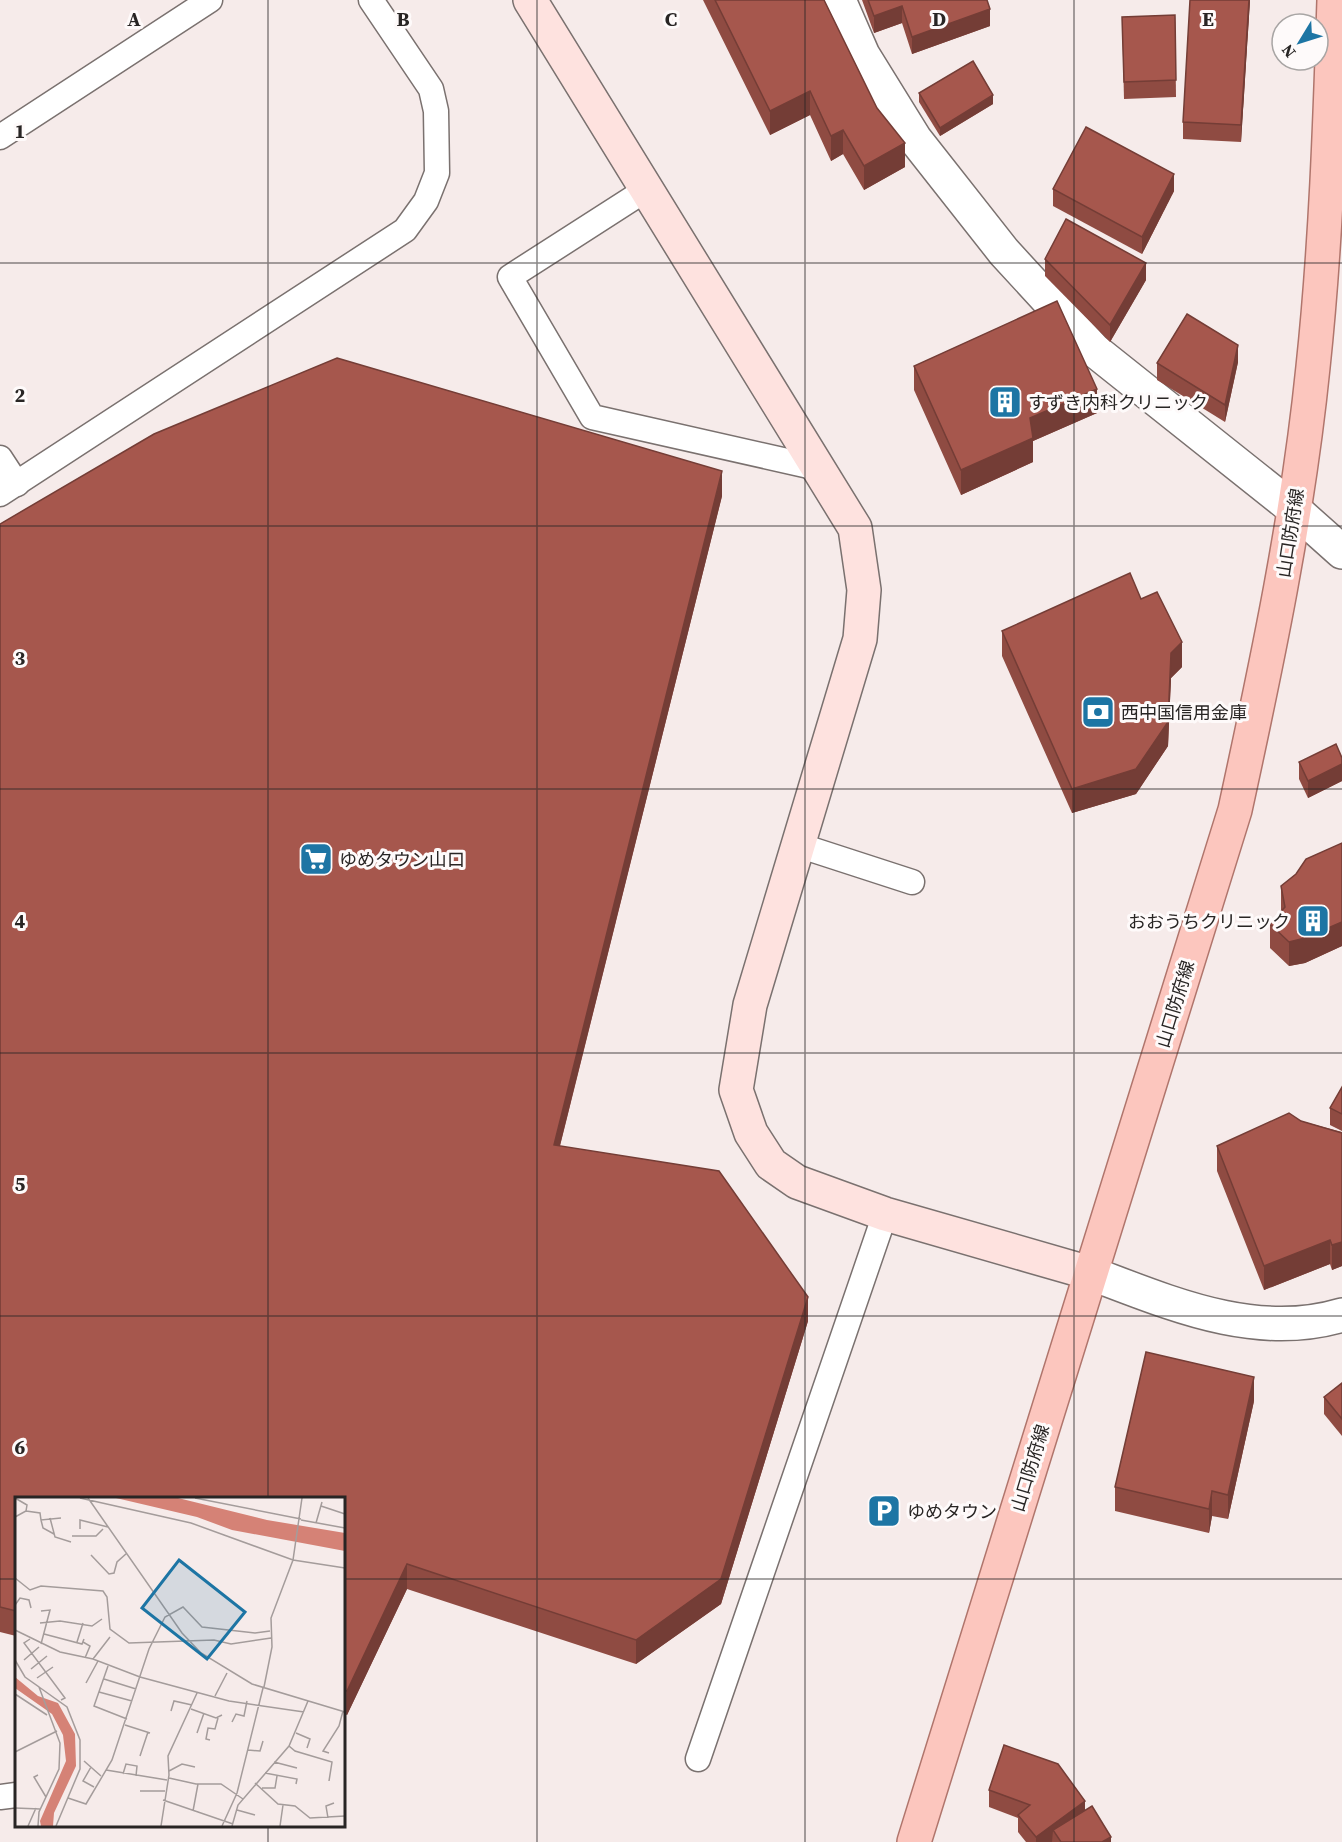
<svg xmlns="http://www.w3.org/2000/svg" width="1342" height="1842" viewBox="0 0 1342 1842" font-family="'Source Serif 4','Noto Sans JP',serif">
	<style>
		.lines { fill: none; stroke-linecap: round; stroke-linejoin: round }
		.lane-casing { stroke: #7a716f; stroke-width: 27 }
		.street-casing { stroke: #7a716f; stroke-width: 36 }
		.secondary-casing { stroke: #7a716f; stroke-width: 36 }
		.primary-casing { stroke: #b0756c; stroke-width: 36 }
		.lane { stroke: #fff; stroke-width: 24 }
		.street { stroke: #fff; stroke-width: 33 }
		.secondary { stroke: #fee2df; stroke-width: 33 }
		.primary { stroke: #fcc6be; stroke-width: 33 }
		.wall { fill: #8f4b42 }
		.shaded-wall { fill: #743d36 }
		.building { fill: #a6574d; stroke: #743d36; stroke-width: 1.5 }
		.grid { fill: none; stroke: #282524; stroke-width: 1.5; stroke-opacity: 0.55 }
		.labels { text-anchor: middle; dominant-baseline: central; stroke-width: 6; stroke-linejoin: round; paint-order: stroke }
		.poi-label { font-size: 18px; fill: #282524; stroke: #fefafa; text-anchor: start }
		.street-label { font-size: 18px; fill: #282524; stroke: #fefafa }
		.inset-road { fill: none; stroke: #a49c9b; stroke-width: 1.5 }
		.view { fill: #1d75a4; fill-opacity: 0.15; stroke: #1d75a4; stroke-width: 3 }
		.inset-edge { fill: none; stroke: #282524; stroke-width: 3 }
		.grid-label { font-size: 20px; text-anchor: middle; font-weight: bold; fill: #282524; stroke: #fefafa; stroke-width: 6; stroke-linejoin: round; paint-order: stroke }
	</style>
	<rect width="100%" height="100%" fill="#f6ebea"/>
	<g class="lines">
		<g class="lane-casing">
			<g id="lane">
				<path d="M0,137L210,0"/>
				<path d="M647,189L510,277L592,417L818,468"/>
				<path d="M0,458L17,484"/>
				<path d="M0,494L405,230L426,201L437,173L436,111L431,89L371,0"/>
				<path d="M798,845L912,882"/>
				<path d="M698,1759L885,1214"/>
				<path d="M0,1797L16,1795"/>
			</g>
		</g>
		<g class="street-casing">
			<g id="street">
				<path d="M839,0L863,55L915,139L1004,252L1094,350L1295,510L1342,552"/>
				<path d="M1090,1273C1170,1303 1255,1341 1342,1315"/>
			</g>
		</g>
		<g class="secondary-casing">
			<path id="secondary" d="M530,0L855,528L864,590L860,639L750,1005L736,1090L751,1133L771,1164L797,1182L885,1214L1090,1273"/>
		</g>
		<g class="primary-casing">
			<path id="primary" d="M914,1842L1235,810C1267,663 1298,516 1313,367C1326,245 1330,123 1334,0"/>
		</g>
		<use href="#lane" class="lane"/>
		<use href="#street" class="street"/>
		<use href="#secondary" class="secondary"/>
		<use href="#primary" class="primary"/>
	</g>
	<g class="wall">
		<path d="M703,0H824L905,167L864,190L843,154L831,161L810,115L770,135Z"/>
		<path d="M862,0H987L990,26L912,54L902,23L874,33Z"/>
		<path d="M1250,0L1241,142L1183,139V122Z"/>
		<path d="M1175,15L1176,97L1124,99L1122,17Z"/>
		<path d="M919,93L993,104L940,136L919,102Z"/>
		<path d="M1053,189L1174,191L1142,254L1053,206Z"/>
		<path d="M1045,259L1146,280L1110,342L1045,276Z"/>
		<path d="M1238,362L1225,422L1157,380V363Z"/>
		<path d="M914,366L1097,413L1033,441V462L961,495L914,390Z"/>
		<path d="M722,496L560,1146L808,1321L721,1604L636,1664L407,1589L347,1715L344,1714V1498H16V1636L0,1632V524Z"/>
		<path d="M1141,599L1182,667L1171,678L1168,746L1136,794L1072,813L1002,656V631Z"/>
		<path d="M1342,758V781L1308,798L1299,779V762Z"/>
		<path d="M1342,843V946L1305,963L1289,966L1270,948V924L1281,911V886L1296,874Z"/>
		<path d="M1342,1087V1131L1330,1125V1108Z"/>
		<path d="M1301,1121L1342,1132V1266L1332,1270L1330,1264L1264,1290L1217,1171V1146Z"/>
		<path d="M1342,1383V1436L1324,1414V1397Z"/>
		<path d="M1254,1401L1228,1519L1212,1516L1209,1533L1115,1511V1487Z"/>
		<path d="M989,1790L1085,1810L1111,1842H1026L1018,1832V1818L989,1807Z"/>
	</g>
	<g class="shaded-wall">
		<path d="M1249,0H1250L1241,142V125Z"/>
		<path d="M902,6V23L874,33V16Z"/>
		<path d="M990,9V26L912,54V37Z"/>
		<path d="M810,91V115L770,135V111Z"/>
		<path d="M993,95V104L940,136V128Z"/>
		<path d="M843,130V154L831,161V136Z"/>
		<path d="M905,143V167L864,190V166Z"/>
		<path d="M1174,174V191L1142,254V237Z"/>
		<path d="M1146,263V280L1110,342V325Z"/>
		<path d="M1238,345V362L1225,422V405Z"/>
		<path d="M1097,389V413L1033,441V462L961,495V470L1030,418Z"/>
		<path d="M722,471V496L554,1169V1145Z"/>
		<path d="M1182,642V667L1171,678L1168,746L1136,794L1072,813V789L1171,653Z"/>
		<path d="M1342,764V781L1308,798V781Z"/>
		<path d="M1342,922V946L1305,963L1289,966V942Z"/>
		<path d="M1330,1240V1264L1264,1290V1266Z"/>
		<path d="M1342,1242V1266L1332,1270V1245Z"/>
		<path d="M808,1297V1321L721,1604L636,1664V1640Z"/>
		<path d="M1254,1377V1401L1228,1519V1495Z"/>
		<path d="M1212,1491V1516L1209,1533V1509Z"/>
		<path d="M407,1564V1589L347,1715V1691Z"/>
		<path d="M1085,1801V1818L1053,1830L1052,1842H1036V1837Z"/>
		<path d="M1111,1837V1842H1102Z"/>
	</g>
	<g class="building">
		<path d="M715,0H824L877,108L905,143L864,166L843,130L831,136L810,91L770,111Z"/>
		<path d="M868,0H987L990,9L912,37L902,6L874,16Z"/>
		<path d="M1190,0H1249L1241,125L1183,122Z"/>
		<path d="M1175,15L1176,80L1124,82L1122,17Z"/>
		<path d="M973,61L993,95L940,128L919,93Z"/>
		<path d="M1086,127L1174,174L1142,237L1053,189Z"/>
		<path d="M1066,219L1146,263L1110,325L1045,259Z"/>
		<path d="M1057,301L1097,389L1030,418L1033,438L961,470L914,366Z"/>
		<path d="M1187,314L1238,345L1225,405L1157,363Z"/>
		<path d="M337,358L722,471L554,1145L719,1171L808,1297L721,1579L636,1640L407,1564L347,1691L344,1690V1498H16V1611L0,1607V524L154,434Z"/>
		<path d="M1130,573L1141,599L1157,592L1182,642L1171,653L1168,722L1136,769L1072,789L1002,631Z"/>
		<path d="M1336,744L1342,758V764L1308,781L1299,762Z"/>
		<path d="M1342,843V922L1305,938L1289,942L1270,924L1285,907L1281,886L1296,874L1306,859Z"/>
		<path d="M1342,1087V1114L1330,1108Z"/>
		<path d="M1289,1113L1301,1121L1342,1133V1242L1332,1245L1330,1240L1264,1266L1217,1146Z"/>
		<path d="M1146,1352L1254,1377L1228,1495L1212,1491L1209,1509L1115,1487Z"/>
		<path d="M1342,1383V1419L1324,1397Z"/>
		<path d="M1004,1745L1058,1764L1085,1801L1036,1837L1018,1815L1030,1805L989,1790Z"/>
		<path d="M1092,1806L1111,1837L1102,1842H1061L1053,1830Z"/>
	</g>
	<path class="grid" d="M268,0V1498M537,0V1842M805,0V1842M1074,0V1842M0,263H1342M0,526H1342M0,789H1342M0,1053H1342M0,1316H1342M0,1579H16M344,1579H1342M268,1826V1842"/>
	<defs>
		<g id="building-square" transform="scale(1.725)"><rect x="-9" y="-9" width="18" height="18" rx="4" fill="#1d75a4" stroke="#fefafa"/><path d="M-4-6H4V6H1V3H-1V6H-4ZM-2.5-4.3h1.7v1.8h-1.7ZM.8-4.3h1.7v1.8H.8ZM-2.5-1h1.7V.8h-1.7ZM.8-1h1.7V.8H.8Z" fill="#fff"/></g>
		<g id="bank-square" transform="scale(1.725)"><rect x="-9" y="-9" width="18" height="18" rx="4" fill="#1d75a4" stroke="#fefafa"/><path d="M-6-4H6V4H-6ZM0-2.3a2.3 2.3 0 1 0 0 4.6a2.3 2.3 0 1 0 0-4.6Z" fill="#fff"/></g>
		<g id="supermarket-square" transform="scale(1.725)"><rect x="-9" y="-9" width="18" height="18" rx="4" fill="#1d75a4" stroke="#fefafa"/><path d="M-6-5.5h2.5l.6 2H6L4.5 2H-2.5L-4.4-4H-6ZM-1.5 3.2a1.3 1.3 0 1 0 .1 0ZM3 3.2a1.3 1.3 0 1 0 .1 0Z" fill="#fff"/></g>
		<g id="parking-square" transform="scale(1.725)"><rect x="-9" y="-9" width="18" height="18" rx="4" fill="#1d75a4" stroke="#fefafa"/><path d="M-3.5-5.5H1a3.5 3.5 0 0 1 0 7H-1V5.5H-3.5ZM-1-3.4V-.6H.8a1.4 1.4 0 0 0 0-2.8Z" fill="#fff"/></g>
	</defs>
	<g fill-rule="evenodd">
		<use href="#building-square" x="1005" y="402"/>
		<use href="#bank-square" x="1098" y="712"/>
		<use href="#supermarket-square" x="316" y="859"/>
		<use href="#building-square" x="1313" y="921"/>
		<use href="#parking-square" x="884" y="1511"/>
	</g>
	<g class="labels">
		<g class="poi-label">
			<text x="1028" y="402">すずき内科クリニック</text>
			<text x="1121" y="712">西中国信用金庫</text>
			<text x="339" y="859">ゆめタウン山口</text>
			<text x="1290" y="921" text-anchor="end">おおうちクリニック</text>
			<text x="907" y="1511">ゆめタウン</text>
		</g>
		<g class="street-label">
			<text transform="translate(1290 533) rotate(-81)">山口防府線</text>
			<text transform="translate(1175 1004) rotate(-73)">山口防府線</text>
			<text transform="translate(1030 1468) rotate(-73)">山口防府線</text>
		</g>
	</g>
	<g transform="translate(15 1497)">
		<rect width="330" height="330" fill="#f6ebea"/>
		<path d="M101,1H163L252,23L330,36V54L217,33L182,20ZM0,180L23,199L43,206L60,237L61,269L39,316L38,329H26L25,324L51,264L48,238L37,217L0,191Z" fill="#d58276"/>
		<path class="inset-road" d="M0,1L12,8L11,14L0,20M65,1L176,26L278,63L330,71M73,1L167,136L186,156L237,187L330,215M180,1L286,22M306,9L330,17M11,14L25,16L26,23L46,21M35,21L40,40L56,45M26,23L28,31L39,37M286,23L330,31M301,26L307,5M65,32V23L93,30M57,39H81L88,32M76,58L94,77L99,76L102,65L112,56M0,81L15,93L26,89L88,94L92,100L95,132L114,146L199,143L216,147L256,141M0,108L5,101L14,103L16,111M26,114L35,113L26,147M25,126L45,124L77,129L87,122M0,133L45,155L78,162L125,180L214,204L289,215M29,137L67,147L69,142M15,142L9,146L50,201L46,203M62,145L68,126M68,145L75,149L70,161M78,162L95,140M0,163L10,180L24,190L45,246L44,272L24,315L23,329M9,163L24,150M93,169L79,209L112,222M16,172L32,159M22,181L38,170M89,182L121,192M71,186L83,164M24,190L52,210L65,243V272L41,329M249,190L257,150L256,121L278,63L287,1M84,195L117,204M0,197L32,218M200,199L212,176M176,212L201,221L207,218M156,214L159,204L177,208M217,225L221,217L229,219L232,204M110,228L135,236M182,236L189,216M281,236L295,242L292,251M195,243L191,242L193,231L200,232L203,221M274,249L280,254L317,265L314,284M233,253L245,254L248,244M0,255L42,234M314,256L308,254L324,229L328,214M125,259L133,235M69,264L86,279M259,265L282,271M76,270L68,284L79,290M91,273L152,283M154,274L167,267L180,270M250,276L282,282L281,287M108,277L111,267L122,269L121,279M23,278L19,280L31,300M154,281L181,287H206L228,302M240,286L263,307L280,309L295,321L330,319M247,291H260L262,279M125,294H150M53,301L71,307L97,263L134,152L150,120L168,110L187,130L240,136L255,134M148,303L218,327M0,311L25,312M222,313L240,318M178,314L183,287M313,321L311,309L319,306M13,329L21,311M146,329L154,278L153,259L182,196M207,329L222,296L248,191M217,329L223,308L274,249L293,204M265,329L268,308"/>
		<path class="view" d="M164,63L230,115L192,162L127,111Z"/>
		<rect width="330" height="330" class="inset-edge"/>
	</g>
	<g class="grid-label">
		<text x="134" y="26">A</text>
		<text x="403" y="26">B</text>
		<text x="671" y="26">C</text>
		<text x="939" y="26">D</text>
		<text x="1208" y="26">E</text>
		<text x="20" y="138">1</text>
		<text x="20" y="402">2</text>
		<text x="20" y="665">3</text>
		<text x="20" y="928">4</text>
		<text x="20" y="1191">5</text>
		<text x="20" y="1454">6</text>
	</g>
	<g transform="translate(1300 42) rotate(232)"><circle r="28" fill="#fefafa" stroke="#a8a5a4" stroke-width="1.5"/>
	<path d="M0-4.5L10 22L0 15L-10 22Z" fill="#1d75a4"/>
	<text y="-9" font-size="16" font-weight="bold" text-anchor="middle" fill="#282524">N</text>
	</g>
</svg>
